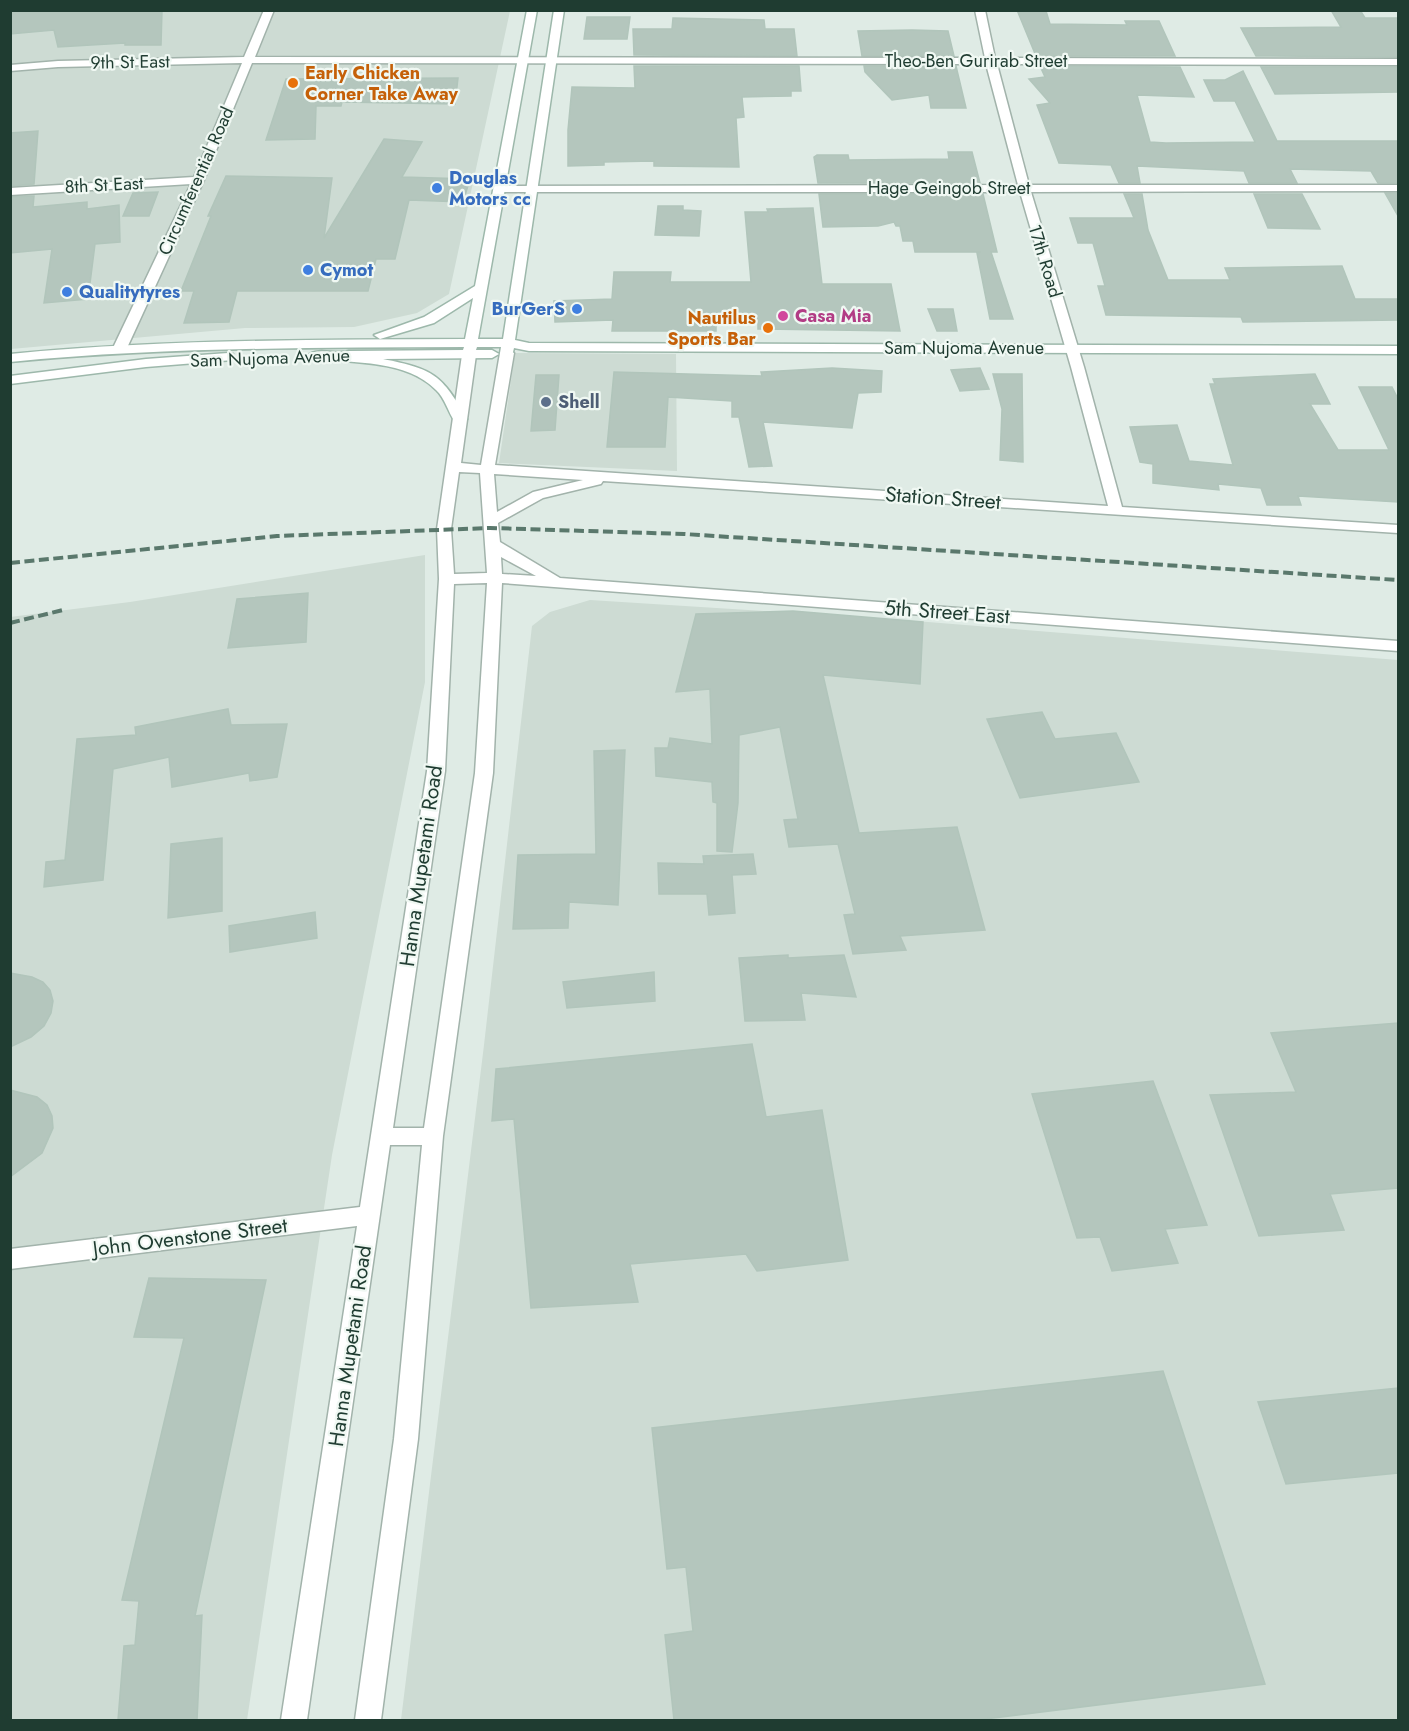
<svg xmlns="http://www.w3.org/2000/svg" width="1409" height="1731" viewBox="0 0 1409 1731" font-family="Jost,sans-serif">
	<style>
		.built { fill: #cddbd3 }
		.building { fill: #b4c6bd; stroke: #b1c5bb; stroke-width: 1.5 }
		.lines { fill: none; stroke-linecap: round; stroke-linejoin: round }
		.street-casing { stroke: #a2b3ab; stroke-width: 3 }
		.secondary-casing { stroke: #9db8ab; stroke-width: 3 }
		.street { fill: #fff; fill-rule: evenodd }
		.secondary { fill: #fff; fill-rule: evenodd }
		.rail { stroke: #5a786c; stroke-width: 4; stroke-dasharray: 10 4.5; stroke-linecap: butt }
		.food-dot { fill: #e8710a; stroke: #f0f8f3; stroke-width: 2 }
		.shop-dot { fill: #3f7fe0; stroke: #f0f8f3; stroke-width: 2 }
		.hotel-dot { fill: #d1479c; stroke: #f0f8f3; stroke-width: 2 }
		.service-dot { fill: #5c6f8a; stroke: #f0f8f3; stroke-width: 2 }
		.labels { text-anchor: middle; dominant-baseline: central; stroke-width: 4.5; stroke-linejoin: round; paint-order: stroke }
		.far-street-label { font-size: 18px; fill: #1f3c31; stroke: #f0f8f3 }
		.far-food-label { font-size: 18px; font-weight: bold; fill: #c56008; stroke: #f0f8f3; text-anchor: start }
		.far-shop-label { font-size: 18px; font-weight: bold; fill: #366cbe; stroke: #f0f8f3; text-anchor: start }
		.far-hotel-label { font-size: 18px; font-weight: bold; fill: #b23c85; stroke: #f0f8f3; text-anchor: start }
		.far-service-label { font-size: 18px; font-weight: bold; fill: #4e5e75; stroke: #f0f8f3; text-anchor: start }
		.street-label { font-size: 21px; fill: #1f3c31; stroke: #f0f8f3 }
	</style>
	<rect width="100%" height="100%" fill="#dfebe5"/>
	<g class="built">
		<path d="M11,11H510L449,294L417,313L354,327L245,328L11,349Z"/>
		<path d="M515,353L676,354L677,471L499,463Z"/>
		<path d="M425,555V682L332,1155L247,1720H11L10,617L130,602Z"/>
		<path d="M590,600L903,620L1398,660V1720H401L484,1045L532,626L550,612Z"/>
	</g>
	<g class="building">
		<path d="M10,10H162L161,45H125V43L58,47L54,30L10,34Z"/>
		<path d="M1017,10L1046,11L1050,24L1127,25L1125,21H1159L1175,56H1036Z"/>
		<path d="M1331,10H1360L1365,18H1398V57L1256,56L1241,28L1341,27Z"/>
		<path d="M587,17H630L627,39H584Z"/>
		<path d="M673,18L764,20L765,29H794L797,56L634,55L633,29H672Z"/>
		<path d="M912,30L948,31L954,56H862L858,31Z"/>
		<path d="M634,66H799L801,91H791V96L742,97L744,117L736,118L739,167L654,166V161L604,162V165L568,166V130L572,87L635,88Z"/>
		<path d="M864,66H956L966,108H931L929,95L892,100L865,72Z"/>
		<path d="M1040,66L1180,67L1194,97L1137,95L1150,142L1166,143L1255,142L1235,101H1214L1204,80H1225L1243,71L1277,141H1398V183H1378L1371,171L1290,169L1297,183H1249L1244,171L1137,166L1140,183H1119L1111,165L1059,163L1037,105L1050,103L1029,79L1045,77Z"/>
		<path d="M1261,67H1398V92L1275,94Z"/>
		<path d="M458,78L455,104L342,102L341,106H316L315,139L266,140L286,79Z"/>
		<path d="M38,131L34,184L10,186V133Z"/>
		<path d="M384,139L422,142L402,177L470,179L463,202L409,200L395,259H376L368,291H237L229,322L184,323L194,291H181L211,216H208L226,176L332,178L324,238Z"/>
		<path d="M948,152H972L980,183H818L814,157L817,155H848L849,160L949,159Z"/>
		<path d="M158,192L149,216H123L133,193Z"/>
		<path d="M1385,193H1398V216Z"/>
		<path d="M819,194H983L997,252H991L1013,319H990L977,253L981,252H915L913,241H903L900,226H896L894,222L878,226L823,227Z"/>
		<path d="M1124,194H1142L1148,230L1168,280H1230L1225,268L1342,266L1355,299H1398V320L1243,322L1241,317L1106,315L1098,286H1105L1093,243H1078L1070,218H1134Z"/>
		<path d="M1254,194H1302L1320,229L1268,228Z"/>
		<path d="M34,196L33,207L87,202V209L119,205L120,242L95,244L88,299L44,303L52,249L10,253V197Z"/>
		<path d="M658,206H683V210L701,211L699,236L655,235Z"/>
		<path d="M813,208L822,284H891L900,331L758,329V322H716V331H612L613,320L555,322L554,301L612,299L614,272H671L670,282H751L745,212H768L767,209Z"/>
		<path d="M928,309H953L957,331H937Z"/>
		<path d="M832,368L882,371L881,392L858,393L852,428L763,422L772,466L749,467L739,417H732V401L668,397L665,447H607L614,372L762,376L761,372Z"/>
		<path d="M980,368L989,389L960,391L951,370Z"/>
		<path d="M993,374H1022L1023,462L1000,460L1002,409Z"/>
		<path d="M1315,374L1330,404H1310L1338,450H1389L1359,387H1392L1398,399V502L1298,496L1301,505H1267L1261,488L1218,484L1219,490L1153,483V464L1140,462L1130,427L1177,425L1189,461L1233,465L1210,384H1215L1213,379Z"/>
		<path d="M536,375H559L555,430L531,431Z"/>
		<path d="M308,593L306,642L228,648L237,599Z"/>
		<path d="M793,611L923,622L920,684L823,675L859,833L957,827L985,930L900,936L906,950L853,954L844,915L855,914L838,844L789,847L784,820L798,819L780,727L739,735L738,803L732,852L717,851V803L713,802L712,782L656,776L655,748H668L670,738L712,744L710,689L676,692L696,614Z"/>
		<path d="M228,709L231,725L287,724L277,777L250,781L249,773L172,787L169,757L113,769L103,880L44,887L46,862L65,860L77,739L136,735L135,727Z"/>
		<path d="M1042,712L1055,739L1116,733L1139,782L1020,798L987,719Z"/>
		<path d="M625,750L618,905L569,902L568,928L513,929L518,855L596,854L594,751Z"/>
		<path d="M222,838V911L168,918L171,844Z"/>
		<path d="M753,854L756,874L732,875L735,913L709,915L707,894H659L658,863L704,864L703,856Z"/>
		<path d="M315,912L317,938L230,952L229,926Z"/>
		<path d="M788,955V958L844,955L856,997L801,993L805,1020L745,1021L739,958Z"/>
		<path d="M654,972L655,1001L567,1008L563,982Z"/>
		<path d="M10,973L32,977L43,982L50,990L53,1001L51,1013L44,1026L31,1037L10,1047Z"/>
		<path d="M1398,1023V1188L1330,1194L1344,1230L1259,1236L1210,1095L1296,1092L1271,1033Z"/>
		<path d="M752,1044L766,1117L822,1110L848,1260L757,1271L746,1254L630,1264L638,1302L531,1308L514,1119L492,1121L496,1069Z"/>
		<path d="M1153,1081L1207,1225L1165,1229L1178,1263L1112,1271L1100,1237L1077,1238L1032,1094Z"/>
		<path d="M10,1090L37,1097L47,1105L52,1116L53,1128L42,1153L10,1177Z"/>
		<path d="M149,1278L266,1280L195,1616L202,1615L197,1720H118L124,1646L135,1645L139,1601L122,1600L184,1338L134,1337Z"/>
		<path d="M1163,1371L1265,1684L977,1720H674L665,1635L693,1631L686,1567L667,1569L652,1428Z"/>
		<path d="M1398,1388V1473L1286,1484L1258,1402Z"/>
	</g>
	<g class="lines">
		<g class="street-casing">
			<path id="street" d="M264,10H274L255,57L985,58L975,10H985L995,58L1398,59V65L997,64L1029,185H1398V191L1031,192L1084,367L1122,507L1398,525V533L603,481L601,484L543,498L498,523L500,542L560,578L1398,641V651L502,583L493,773L443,1136L418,1439L381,1720H355L394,1439L422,1145H390L307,1720H281L357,1226L10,1269V1249L360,1207L427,771L439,579L437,529L462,355L469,351L476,355L461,463L481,465L500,353L507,349L514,353L495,465L1108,506L1071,367L1020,192H500L494,189L500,186L1018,185L986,64L252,63L204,180L126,350L124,353H114L112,350L191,184L10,195V188L194,177L242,63L58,67L10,71V65L58,61L244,57ZM459,472L480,473L487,573L454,574L451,529ZM494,474L583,480L533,492L497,512ZM501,557L536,576L502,574ZM487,583L475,773L424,1128H393L445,771L454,584Z"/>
		</g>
		<g class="secondary-casing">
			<g id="secondary">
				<path d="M527,10H537L478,339H503L554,10H564L515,340L529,343L1398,346V354L529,351L514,348L512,356L507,357L500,353L501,347H477L476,350H492L499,354L492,358L383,359C434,369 442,375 467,419L460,423L455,422C448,412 445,398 436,390C407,360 353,363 315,359L308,355C318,347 337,355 349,351L463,350L464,347C312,348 161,347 10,362V354C162,339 313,340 465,339L473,298L434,323L380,339L374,335L424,317L475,286Z"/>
				<path d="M228,353L233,354V360L146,367L10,384V376L146,359Z"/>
			</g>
		</g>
		<use href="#street" class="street"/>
		<use href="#secondary" class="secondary"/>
		<g class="rail">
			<path d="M10,563L277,536L490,528L684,534L1398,580"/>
			<path d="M10,623L63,610"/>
		</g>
	</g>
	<g class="food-dot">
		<circle cx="293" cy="83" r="6"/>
		<circle cx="768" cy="328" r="6"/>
	</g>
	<g class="shop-dot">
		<circle cx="437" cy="188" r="6"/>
		<circle cx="308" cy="270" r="6"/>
		<circle cx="67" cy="292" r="6"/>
		<circle cx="577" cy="309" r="6"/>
	</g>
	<circle class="hotel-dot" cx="783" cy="316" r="6"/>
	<circle class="service-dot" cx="546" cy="402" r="6"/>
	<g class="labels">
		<g class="far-street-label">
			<text x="976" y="61">Theo-Ben Gurirab Street</text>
			<text transform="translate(130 62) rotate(-1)">9th St East</text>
			<text transform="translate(196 181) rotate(-66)">Circumferential Road</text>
			<text transform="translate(104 185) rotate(-3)">8th St East</text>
			<text x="949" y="188">Hage Geingob Street</text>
			<text transform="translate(1045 261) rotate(73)">17th Road</text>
			<text x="964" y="348">Sam Nujoma Avenue</text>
			<text transform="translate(270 358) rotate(-2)">Sam Nujoma Avenue</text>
		</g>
		<g class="far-food-label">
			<text x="305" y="73">Early Chicken<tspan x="305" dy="21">Corner Take Away</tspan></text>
			<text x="756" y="318" text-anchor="end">Nautilus<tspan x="756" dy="21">Sports Bar</tspan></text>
		</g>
		<g class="far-shop-label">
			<text x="449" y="178">Douglas<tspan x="449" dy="21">Motors cc</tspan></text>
			<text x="320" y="270">Cymot</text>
			<text x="79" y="292">Qualitytyres</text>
			<text x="565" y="309" text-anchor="end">BurGerS</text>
		</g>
		<g class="far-hotel-label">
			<text x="795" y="316">Casa Mia</text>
		</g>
		<g class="far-service-label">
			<text x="558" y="402">Shell</text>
		</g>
		<g class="street-label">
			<text transform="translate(943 498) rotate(4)">Station Street</text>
			<text transform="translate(947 612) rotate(4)">5th Street East</text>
			<text transform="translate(421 866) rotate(-82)">Hanna Mupetami Road</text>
			<text transform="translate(190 1237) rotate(-7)">John Ovenstone Street</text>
			<text transform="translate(350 1346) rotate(-82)">Hanna Mupetami Road</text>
		</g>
	</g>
	<rect width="1409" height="1731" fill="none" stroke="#1f3c31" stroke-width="24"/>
</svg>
